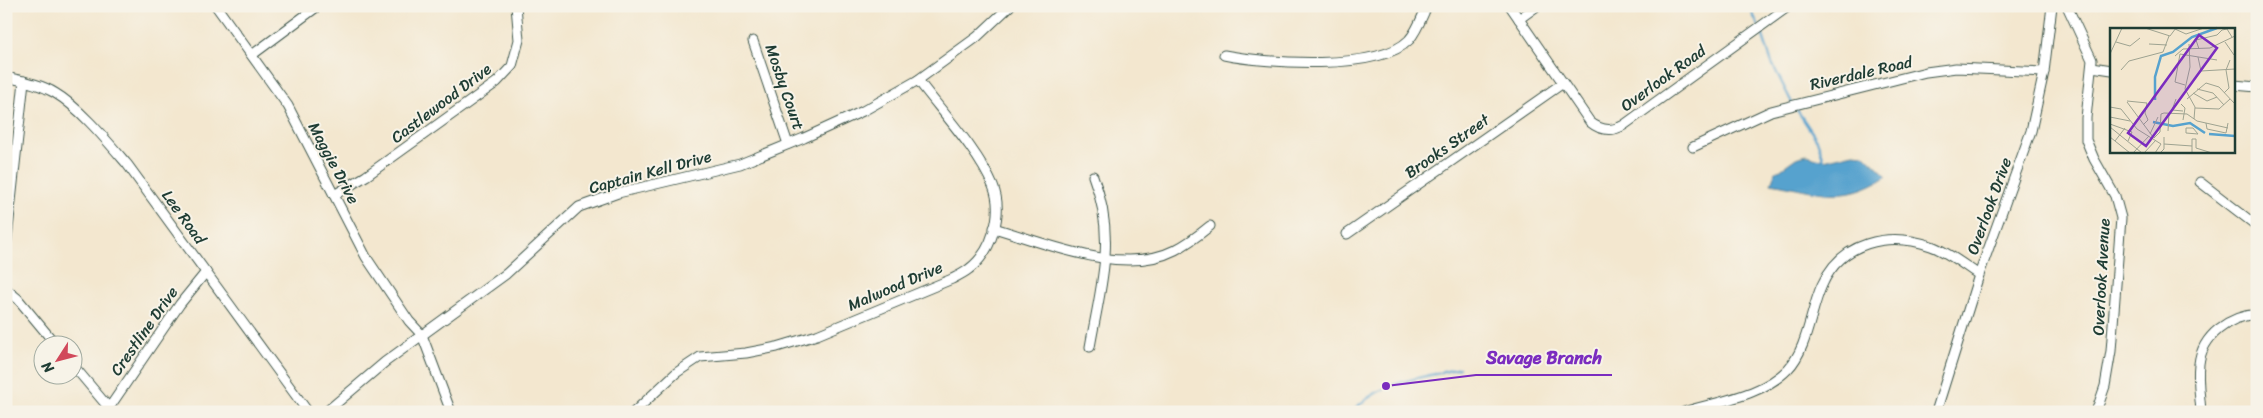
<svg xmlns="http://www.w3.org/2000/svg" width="2263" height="418" viewBox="0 0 2263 418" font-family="Sriracha,sans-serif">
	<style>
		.water { fill: #56a2ce; stroke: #3a7081 }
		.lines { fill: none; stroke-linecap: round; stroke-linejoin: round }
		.stream { stroke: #56a2ce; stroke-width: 2.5 }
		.minor-casing { stroke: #3f564b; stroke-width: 11 }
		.minor { stroke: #fff; stroke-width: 9 }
		.labels { text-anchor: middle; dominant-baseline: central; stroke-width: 4; stroke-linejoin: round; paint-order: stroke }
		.street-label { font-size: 16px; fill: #1f3d34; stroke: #f7f3e8 }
		.inset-river { fill: none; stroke: #56a2ce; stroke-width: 2.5 }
		.inset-road { fill: none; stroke: #9ea391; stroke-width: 1 }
		.view { fill: #7b2cbf; fill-opacity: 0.15; stroke: #7b2cbf; stroke-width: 2.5 }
		.inset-edge { fill: none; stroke: #1f3d34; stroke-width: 2.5 }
		.leader { fill: none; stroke: #7b2cbf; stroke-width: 2 }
		.callout-dot { fill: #7b2cbf; stroke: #f7f3e8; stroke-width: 2 }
		.callout-label { font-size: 18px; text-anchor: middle; font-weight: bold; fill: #7b2cbf; stroke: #f7f3e8; stroke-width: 4; stroke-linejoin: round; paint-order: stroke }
	</style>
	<rect width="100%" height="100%" fill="#f7f3e8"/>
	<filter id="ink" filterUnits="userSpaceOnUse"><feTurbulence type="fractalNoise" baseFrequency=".02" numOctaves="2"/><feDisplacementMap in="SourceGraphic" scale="10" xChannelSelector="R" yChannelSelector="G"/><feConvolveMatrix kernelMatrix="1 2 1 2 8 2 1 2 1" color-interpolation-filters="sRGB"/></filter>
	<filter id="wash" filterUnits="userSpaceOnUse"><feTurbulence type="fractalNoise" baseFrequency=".0096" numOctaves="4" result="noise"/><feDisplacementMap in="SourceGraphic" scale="20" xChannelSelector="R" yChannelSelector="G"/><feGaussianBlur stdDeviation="1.12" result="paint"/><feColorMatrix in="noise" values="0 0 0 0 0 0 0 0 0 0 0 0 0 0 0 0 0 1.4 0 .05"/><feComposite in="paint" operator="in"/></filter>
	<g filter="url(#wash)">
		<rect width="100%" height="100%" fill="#f3e7cf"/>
		<path class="water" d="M1853,153L1864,154L1887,176C1843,205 1818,191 1771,183L1775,173L1796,158L1807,155L1824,160Z"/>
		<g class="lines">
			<g class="stream">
				<path d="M1749,6L1758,25"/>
				<path d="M1761,30L1772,63L1792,103"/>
				<path d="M1795,107L1817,140L1824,160"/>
				<path d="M1352,412C1383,379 1418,380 1459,368"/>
			</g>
		</g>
	</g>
	<g filter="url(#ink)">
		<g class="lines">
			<g class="minor-casing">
				<g id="minor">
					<path d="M216,6L288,106L366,257L409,321L422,335L451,412"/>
					<path d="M1510,6L1590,122C1601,131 1612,132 1624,125L1789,6"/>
					<path d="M2067,6L2092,60L2086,118V140L2094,159L2115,196L2121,218L2111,351L2105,386L2096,412"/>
					<path d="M1519,19L1537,6"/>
					<path d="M753,41L788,144"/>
					<path d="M252,55L318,6"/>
					<path d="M1224,55C1264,63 1378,72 1409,40C1417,31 1422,17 1427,6"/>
					<path d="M2092,67L2112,70"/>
					<path d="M6,77C23,81 40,84 55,93C79,107 108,142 127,164L308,412"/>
					<path d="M2234,85L2257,87"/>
					<path d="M1693,147L1771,111L1926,72L1956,68L2044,72"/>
					<path d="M2200,182L2257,226"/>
					<path d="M334,195L366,176L497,82L512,66L519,40L516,6"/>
					<path d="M994,228C1046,243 1123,277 1175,250C1187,244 1199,235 1210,226"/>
					<path d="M1347,234L1563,83"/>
					<path d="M6,248L24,81"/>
					<path d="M6,289L18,299L57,346"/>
					<path d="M1090,347C1101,284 1117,238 1093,176"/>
					<path d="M72,364L109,408L180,304L206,272"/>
					<path d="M326,412L385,362L506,274L579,207L618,193L740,164L804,138L863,111L918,80L977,37L1010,6"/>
					<path d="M634,412L676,373L700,357L746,353L777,347L817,335L952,279C958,276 964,273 969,269C992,252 1004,213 993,186C978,150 941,111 918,80"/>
					<path d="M1684,412C1719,401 1762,396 1788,369C1808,348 1810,311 1822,285C1841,242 1888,231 1931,246C1948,252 1964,265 1979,275"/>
					<path d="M1936,412L1979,275L2031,131L2044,72L2052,6"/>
					<path d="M2201,412C2200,396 2197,379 2199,364C2202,335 2230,316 2257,314"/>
				</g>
			</g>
			<use href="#minor" class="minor"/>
		</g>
	</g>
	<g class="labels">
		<g class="street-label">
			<text transform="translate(1861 73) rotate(-13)">Riverdale Road</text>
			<text transform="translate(1663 78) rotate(-36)">Overlook Road</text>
			<text transform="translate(785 87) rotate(71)">Mosby Court</text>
			<text transform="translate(441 103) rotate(-37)">Castlewood Drive</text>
			<text transform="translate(1447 146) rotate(-35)">Brooks Street</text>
			<text transform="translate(334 163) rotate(62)">Maggie Drive</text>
			<text transform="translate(650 172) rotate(-15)">Captain Kell Drive</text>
			<text transform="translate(1989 206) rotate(-70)">Overlook Drive</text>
			<text transform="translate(184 217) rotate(54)">Lee Road</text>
			<text transform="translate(2101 277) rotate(-87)">Overlook Avenue</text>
			<text transform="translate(895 286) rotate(-23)">Malwood Drive</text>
			<text transform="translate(144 331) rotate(-55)">Crestline Drive</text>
		</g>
	</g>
	<g transform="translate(2110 28)">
		<rect width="125" height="125" fill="#f3e7cf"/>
		<path class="inset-river" d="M45,72V49L51,28L63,24L82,9L107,0M43,94L63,98L80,95L95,105M99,106L125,108"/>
		<path class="inset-road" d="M35,0L60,8L66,0M65,1L76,6L94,0M6,14L20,18L30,10M115,14L124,27M39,16L57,17M79,16L80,39L75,61L85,79L84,91M89,21L86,12L107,7L112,2L117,1L122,9M0,26L12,0M70,26L65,54L75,57M70,26L107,32M65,28L73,21L100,20L125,8M88,29L91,43L125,41M11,42L19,33L53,24L59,8M87,61L103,65L114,77M83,65L97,73L107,69M114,65L119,60L116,42L120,32M66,71L62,82L73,83M77,71L96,55L109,59L125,76M17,73L37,75L35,85L38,92L33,97M17,74L43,109M71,76L75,80L73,92M0,79L11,81L27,101L51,116L45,125M85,80L109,81L120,71M54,85L77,86L87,93L118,100M0,89L20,93M96,95L97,101L116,105L118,95M0,96L22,104L18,113M0,99L32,125M76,100H83L88,106L76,105ZM58,103L59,85M40,106L48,89M0,109L20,125M44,110L50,104L51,86L54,85M5,113L15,100M54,116L82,118M86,120L102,125M23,125L39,108M34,125L46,112M50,125L54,121V109M82,125V111H86V120"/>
		<path class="view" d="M89,7L107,20L36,118L18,105Z"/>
		<rect width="125" height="125" class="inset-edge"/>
	</g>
	<path class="leader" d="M1386 386L1476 375H1612"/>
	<circle class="callout-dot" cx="1386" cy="386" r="5"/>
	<g class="callout-label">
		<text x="1544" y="364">Savage Branch</text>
	</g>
	<rect width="2263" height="418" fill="none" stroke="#f7f3e8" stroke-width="25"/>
	<g transform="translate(58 360) rotate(234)"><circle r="24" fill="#f7f3e8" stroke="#a1aaa0"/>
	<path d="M0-4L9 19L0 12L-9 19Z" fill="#d1495b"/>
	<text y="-8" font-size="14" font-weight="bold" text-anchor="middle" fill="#1f3d34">N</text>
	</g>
</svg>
